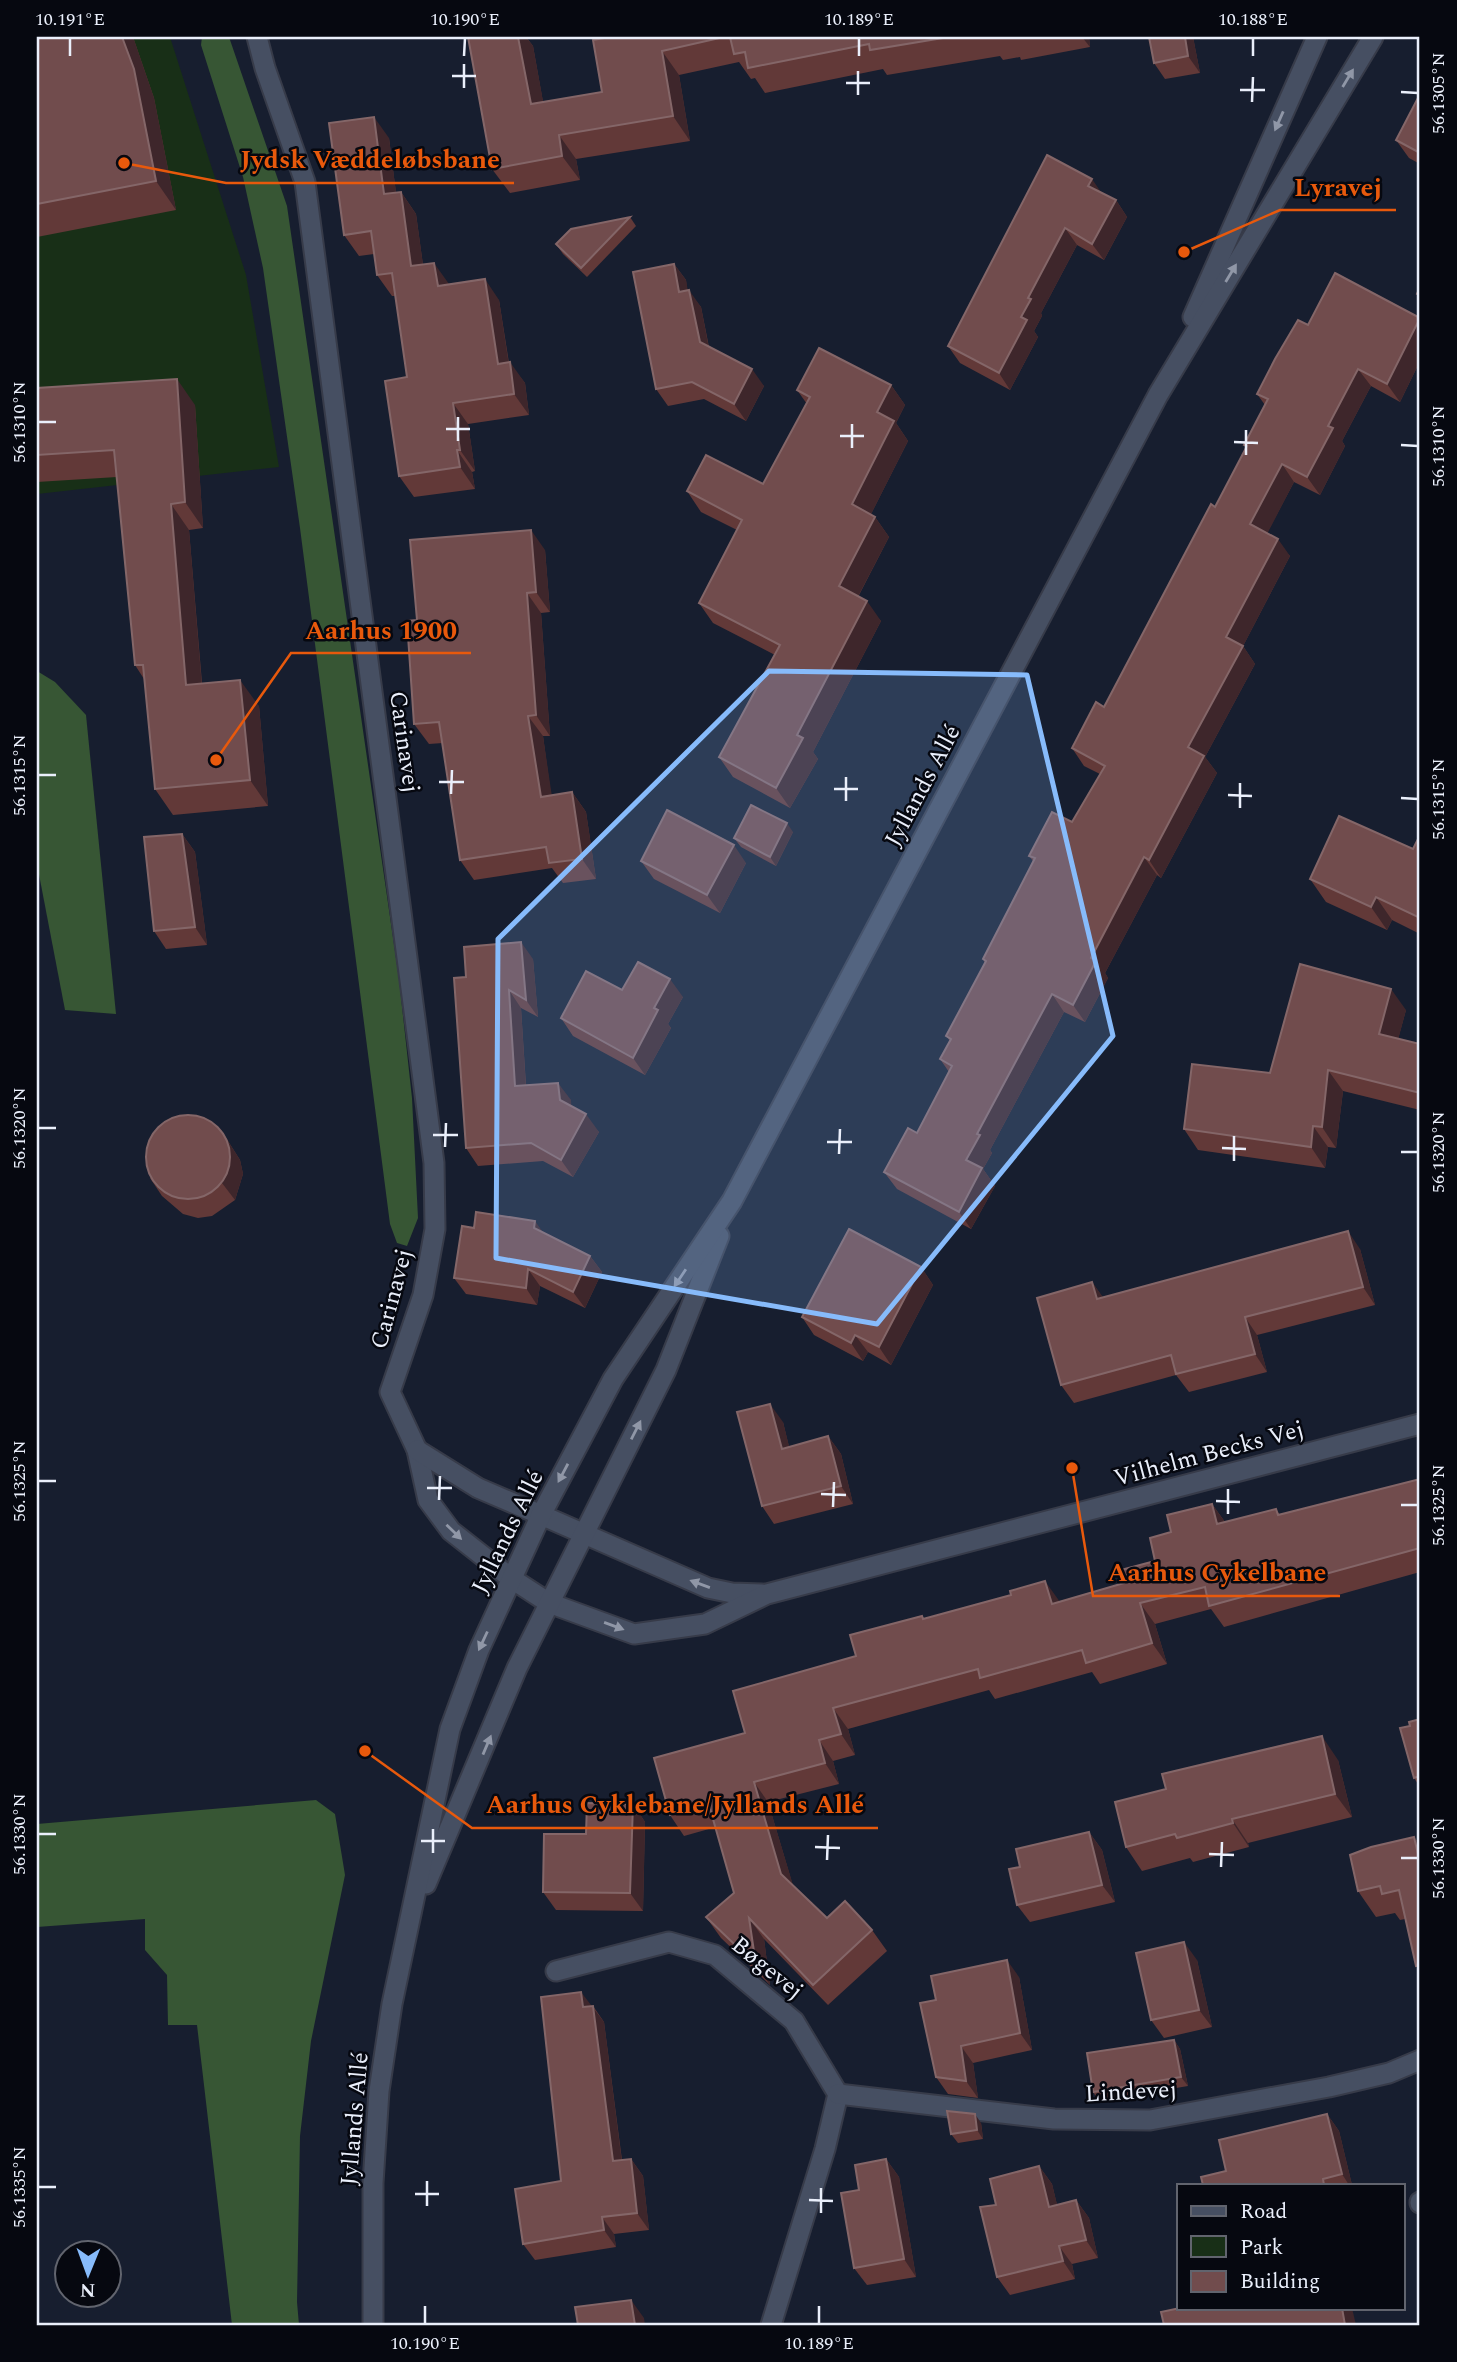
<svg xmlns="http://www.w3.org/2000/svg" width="1457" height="2362" viewBox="0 0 1457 2362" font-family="Spectral,serif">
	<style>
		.green { fill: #182f17 }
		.forest { fill: #375634 }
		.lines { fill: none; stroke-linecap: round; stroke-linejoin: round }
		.minor-casing { stroke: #373b49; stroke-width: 23 }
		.tertiary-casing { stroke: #373b49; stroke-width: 23 }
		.minor { stroke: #464f62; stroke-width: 19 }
		.tertiary { stroke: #464f62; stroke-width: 19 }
		.wall { fill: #623938 }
		.shaded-wall { fill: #3e262b }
		.building { fill: #714c4d; stroke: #846668; stroke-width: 2 }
		.oneway { fill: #9097a7 }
		.marked { fill: #87bbfb; fill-opacity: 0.2; stroke: #87bbfb; stroke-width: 5; stroke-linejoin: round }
		.ticks { fill: none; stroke: #eaeffb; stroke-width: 2.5 }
		.labels { text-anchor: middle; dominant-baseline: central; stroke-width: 5; stroke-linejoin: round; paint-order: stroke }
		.street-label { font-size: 24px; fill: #eaeffb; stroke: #060810 }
		.leader { fill: none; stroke: #e8590c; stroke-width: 2.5 }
		.callout-dot { fill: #e8590c; stroke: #060810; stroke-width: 2.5 }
		.callout-label { font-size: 26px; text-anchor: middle; font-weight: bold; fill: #e8590c; stroke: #060810; stroke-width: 5; stroke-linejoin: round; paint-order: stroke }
		.neatline { fill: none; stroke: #eaeffb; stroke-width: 2.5 }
		.ticks-label { font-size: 18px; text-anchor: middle; fill: #eaeffb }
	</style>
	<rect width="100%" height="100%" fill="#171e2f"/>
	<path class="green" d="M37,37H170L246,275L279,467L37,494Z"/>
	<g class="forest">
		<path d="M202,37H229L287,206L399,979L412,1098L418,1218L407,1246L397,1243L390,1224L300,528L263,268L243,177L201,45Z"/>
		<path d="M37,671L55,682L86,715L116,1014L65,1010L37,864Z"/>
		<path d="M316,1800L335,1814L345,1875L311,2041L300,2136L297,2302L299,2325H232L197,2025H168L167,1975L145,1950V1919L37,1927V1824Z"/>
	</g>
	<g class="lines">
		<g class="minor-casing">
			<g id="minor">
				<path d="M257,37L265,68L305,182L434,1163L435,1229L423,1295L390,1392L417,1450L428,1500L451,1531L512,1579"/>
				<path d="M417,1450L478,1488L541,1515"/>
				<path d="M556,1971L669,1942L715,1955L794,2021L838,2094L825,2149L771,2325"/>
				<path d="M838,2094L1054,2119L1150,2120L1329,2087L1389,2073L1420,2060"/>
				<path d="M1420,2202V2203"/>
			</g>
		</g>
		<g class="tertiary-casing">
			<g id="tertiary">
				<path d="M1193,317L1317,37"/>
				<path d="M541,1515L708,1588L732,1593L762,1594"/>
				<path d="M512,1579L549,1603L634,1634L705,1624L767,1594L1420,1424"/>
				<path d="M426,1884L517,1668L666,1370L719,1236"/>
				<path d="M373,2325V2183L379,2091L392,2004L450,1729L479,1650L541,1515L613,1379L732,1201L1158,395L1373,37"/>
			</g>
		</g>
		<use href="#minor" class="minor"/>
		<use href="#tertiary" class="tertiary"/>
	</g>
	<g class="wall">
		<path d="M37,37H133L154,98L176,210L37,237Z"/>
		<path d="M468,37H526L533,46L543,102L602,92L610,37H1089L1090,47L1021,60L1020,57L1003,60L1000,56L887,75L883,69L765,93L755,78L751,79L739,62L679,75L690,141L576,159L580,180L510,193L492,169Z"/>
		<path d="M1149,37H1193L1200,73L1165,79L1154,63Z"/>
		<path d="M1420,97V164L1409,158L1396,140Z"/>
		<path d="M389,138L396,193L401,192L416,214L423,265L449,285L499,300L509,363L525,383L529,415L468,424L475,471L472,472L475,489L414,497L399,476L407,377L395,296H392L377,275L374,254L359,256L344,235Z"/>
		<path d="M1101,193L1116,200L1127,217L1104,260L1077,245L1041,313L1042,316L1034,331L1038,337L1010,390L960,363L948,346Z"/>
		<path d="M630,217L636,226L587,277L563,254L556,244Z"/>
		<path d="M674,264L686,280L687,290L701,307L709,347L764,386L746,421L704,399L668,406L656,389Z"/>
		<path d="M1420,318V361L1400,402L1371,386L1342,441L1345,446L1320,495L1294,482L1267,533L1290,556L1243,646L1255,664L1205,757L1217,773L1161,878L1157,875L1105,973L1108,978L1085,1022L1064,1012L990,1150L992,1153L983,1169L995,1186L971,1229L897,1189L884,1172L917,1133L949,1072L940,1059L950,1041L946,1036L985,963L983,959L1033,861L1029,856L1072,822L1100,774L1084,766L1072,748L1104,707L1215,507L1246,448L1244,445L1265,405L1257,394L1308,325Z"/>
		<path d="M891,385L905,405L896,423L908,441L871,514L875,517L889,537L858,597L881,621L813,752L818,759L790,808L733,777L719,757L775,655L713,623L699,603L737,530L701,512L687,491L763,484L807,404L797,390Z"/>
		<path d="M37,388L195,405L203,528L189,530L202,683L259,706L268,806L173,815L155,789L144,679L135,665L117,477L37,482Z"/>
		<path d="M545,550L550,612L541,613L550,736H543L551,795L572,792L586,812L596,879L563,883L552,868L474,880L460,860L443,743L429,744L414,724L417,620Z"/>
		<path d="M793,832L776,866L741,847L734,838Z"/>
		<path d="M182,834L195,852L207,945L166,949L154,931Z"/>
		<path d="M1420,835V934L1392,920L1387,930L1326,902L1310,879L1413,849Z"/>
		<path d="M641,861L746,863L720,913L654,879Z"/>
		<path d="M533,959L538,1017L521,1008L526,1085L571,1100V1106L599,1132L573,1177L543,1161L478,1166L466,1148V977Z"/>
		<path d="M622,990L683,997L668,1024L671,1028L645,1075L573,1036L561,1018Z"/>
		<path d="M1406,1010L1398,1039L1420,1044V1110L1343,1091L1336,1148L1328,1147L1325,1168L1198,1150L1184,1129L1270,1073Z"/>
		<path d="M221,1130L240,1160L243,1174L235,1200L212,1216L198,1218L183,1214L162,1196L150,1178Z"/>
		<path d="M474,1228L543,1232L590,1256L602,1272L585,1308L540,1286L537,1305L466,1294L454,1278Z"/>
		<path d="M1360,1249L1375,1305L1257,1335L1267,1372L1189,1392L1176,1375L1074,1403L1061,1385L1092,1282L1103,1298Z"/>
		<path d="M921,1267L933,1285L891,1365L868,1352L863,1361L814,1335L802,1317Z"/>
		<path d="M783,1422L789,1447L828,1436L841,1454L853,1504L774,1524L762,1506Z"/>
		<path d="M1420,1479V1572L1224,1627L1211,1609L1155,1624L1167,1664L1100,1684L1092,1672L995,1699L989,1690L848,1729L855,1755L833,1761L839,1784L768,1802L793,1886L827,1918L872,1930L887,1951L828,2005L764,1939L770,1985L721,1938L706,1917L734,1893L716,1827L684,1836L670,1815L745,1733L856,1656L924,1619L1060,1602L1124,1583L1155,1561L1171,1532L1212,1504L1225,1522L1276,1509L1280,1515Z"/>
		<path d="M1420,1719V1787L1414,1778L1410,1726Z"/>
		<path d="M1338,1760L1352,1817L1248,1843L1249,1847L1193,1862L1190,1858L1142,1871L1126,1847Z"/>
		<path d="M633,1804L645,1822L643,1911L556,1910L543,1892L586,1834Z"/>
		<path d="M1089,1832L1102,1850L1115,1902L1030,1922L1017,1905L1020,1867Z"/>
		<path d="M1414,1837L1420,1845V1971L1416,1966L1405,1919L1400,1920L1395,1913L1376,1917L1358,1891Z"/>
		<path d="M1197,1960L1212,2027L1164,2038L1151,2020Z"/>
		<path d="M1019,1977L1032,2050L973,2063L978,2098L948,2094L936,2077V2000Z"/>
		<path d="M591,2006H593L604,2022L622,2160L631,2159L643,2176L649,2230L614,2234L616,2247L535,2260L523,2244L561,2181Z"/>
		<path d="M1174,2040L1180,2049L1188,2086L1099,2101L1093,2092Z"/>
		<path d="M1327,2114L1339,2131L1352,2185H1203L1226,2171Z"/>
		<path d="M981,2123L983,2139L958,2143L951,2134Z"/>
		<path d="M886,2159L899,2177L916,2277L867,2285L854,2268L859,2190Z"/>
		<path d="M1039,2166L1052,2184L1057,2205L1076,2200L1089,2218L1098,2258L1072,2264L1075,2279L1010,2295L997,2277L996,2205Z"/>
	</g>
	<g class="shaded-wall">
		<path d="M122,37H133L154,98L176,210L156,181Z"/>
		<path d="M518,37H526L533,46L548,129L531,104Z"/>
		<path d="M1082,37H1089L1090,47Z"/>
		<path d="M1185,37H1193L1200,73L1188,56Z"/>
		<path d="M662,51L679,75L690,141L673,116Z"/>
		<path d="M374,117L389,138L399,215L384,194Z"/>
		<path d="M559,135L576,159L580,180L562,156Z"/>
		<path d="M1092,179L1103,195L1088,186Z"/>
		<path d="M401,192L416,214L426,287L411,266Z"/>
		<path d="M1116,200L1127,217L1104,260L1092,244Z"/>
		<path d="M1065,228L1077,245L1041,313L1042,316L1034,331L1038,337L1010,390L999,373L1028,298Z"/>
		<path d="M434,263L449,284L452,307L438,286Z"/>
		<path d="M674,264L686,280L691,309L679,292Z"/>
		<path d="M485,279L499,300L512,385L498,364Z"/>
		<path d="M689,290L701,307L711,359L700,342Z"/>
		<path d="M1420,318V361L1400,402L1387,384Z"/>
		<path d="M510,362L525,383L529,415L514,394Z"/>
		<path d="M752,369L764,386L746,421L734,404Z"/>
		<path d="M1358,369L1371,386L1342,441L1345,446L1320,495L1307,477L1328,426Z"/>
		<path d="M177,379L195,405L203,528L185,502Z"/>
		<path d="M891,385L905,405L896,423L908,441L866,524L852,504L877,412Z"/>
		<path d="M453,403L468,424L475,471L460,450Z"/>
		<path d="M457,450L472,472L475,489L460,467Z"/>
		<path d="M1282,464L1294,482L1263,542L1250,524Z"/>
		<path d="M171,504L189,530L204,711L186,685Z"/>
		<path d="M875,517L889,537L853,606L839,586Z"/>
		<path d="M531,530L545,550L550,612L536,592Z"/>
		<path d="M1278,539L1290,556L1241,650L1243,646L1255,664L1205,757L1217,773L1161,878L1149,860L1226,637Z"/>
		<path d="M527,593L541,613L550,736L536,715Z"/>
		<path d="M867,601L881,621L813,752L818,759L790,808L776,788L797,735Z"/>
		<path d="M240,680L259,706L268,806L250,780Z"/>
		<path d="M528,716L543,736L555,817L541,797Z"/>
		<path d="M572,792L586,812L596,879L582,859Z"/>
		<path d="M787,823L793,832L776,866L770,857Z"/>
		<path d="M182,834L195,852L207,945L195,927Z"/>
		<path d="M734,845L746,863L720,913L707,895Z"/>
		<path d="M1144,857L1157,875L1105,973L1108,978L1085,1022L1073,1005L1091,958Z"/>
		<path d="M1376,897L1392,920L1387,930L1371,907Z"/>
		<path d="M521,942L533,959L538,1017L526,1000Z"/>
		<path d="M670,979L683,997L668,1024L671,1028L645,1075L633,1058L654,1008Z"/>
		<path d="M1391,989L1406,1010L1394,1055L1379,1034Z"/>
		<path d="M509,990L521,1008L527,1104L515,1086Z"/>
		<path d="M1052,994L1064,1012L990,1150L992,1153L983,1169L995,1186L971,1229L959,1212L966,1160L977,1134Z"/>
		<path d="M1328,1070L1343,1091L1336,1148L1322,1127Z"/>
		<path d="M558,1083L571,1100L572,1117L560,1100Z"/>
		<path d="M586,1114L599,1132L573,1177L561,1160Z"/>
		<path d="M1313,1126L1328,1147L1325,1168L1311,1147Z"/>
		<path d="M221,1130L240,1160L243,1174L235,1200L222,1183Z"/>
		<path d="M535,1221L547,1238L534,1228Z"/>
		<path d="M1348,1231L1360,1249L1375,1305L1363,1287Z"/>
		<path d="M590,1256L602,1272L585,1308L573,1292Z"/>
		<path d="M921,1267L933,1285L891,1365L879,1347Z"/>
		<path d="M528,1269L540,1286L537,1305L526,1288Z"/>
		<path d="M1092,1282L1105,1300L1097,1299Z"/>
		<path d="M1245,1317L1257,1335L1267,1372L1255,1354Z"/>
		<path d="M855,1335L868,1352L863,1361L851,1343Z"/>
		<path d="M770,1404L783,1422L794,1466L782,1449Z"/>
		<path d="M828,1436L841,1454L853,1504L841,1486Z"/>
		<path d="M1212,1504L1227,1525L1217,1524Z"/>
		<path d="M1045,1581L1060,1602L1052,1604Z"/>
		<path d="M1140,1603L1155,1624L1167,1664L1152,1643Z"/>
		<path d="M833,1708L848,1729L855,1755L841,1734Z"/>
		<path d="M1322,1736L1338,1760L1352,1817L1335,1794Z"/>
		<path d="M819,1740L833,1761L839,1784L825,1763Z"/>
		<path d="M754,1782L768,1802L796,1895L781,1874Z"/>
		<path d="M633,1804L645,1822L643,1911L630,1893Z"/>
		<path d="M1232,1819L1248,1843L1249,1847L1233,1823Z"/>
		<path d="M1089,1832L1102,1850L1115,1902L1102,1885Z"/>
		<path d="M1414,1837L1420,1845V1856L1418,1854Z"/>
		<path d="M749,1918L764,1939L770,1985L756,1965Z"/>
		<path d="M1184,1942L1197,1960L1212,2027L1199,2010Z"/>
		<path d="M1007,1960L1019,1977L1032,2050L1020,2033Z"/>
		<path d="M581,1992L604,2022L624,2178L613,2161Z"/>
		<path d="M1174,2040L1180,2049L1188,2086L1181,2077Z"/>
		<path d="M961,2046L973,2063L978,2098L966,2081Z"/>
		<path d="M975,2114L981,2123L983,2139L977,2130Z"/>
		<path d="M1327,2114L1339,2131L1352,2185H1349L1342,2174Z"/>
		<path d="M631,2159L643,2176L649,2230L637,2213Z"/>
		<path d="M886,2159L899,2177L916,2277L904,2259Z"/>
		<path d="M1039,2166L1052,2184L1062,2225L1049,2207Z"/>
		<path d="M1076,2200L1089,2218L1098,2258L1086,2240Z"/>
		<path d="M602,2217L614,2234L616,2247L604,2230Z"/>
		<path d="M1059,2246L1072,2264L1075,2279L1063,2261Z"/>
		<path d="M631,2300L644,2318L645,2325H635Z"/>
		<path d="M1342,2308H1352L1356,2325H1345Z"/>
	</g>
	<g class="building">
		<path d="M37,37H122L134,69L156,181L37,204Z"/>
		<path d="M468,37H518L531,104L602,92L593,40L610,37H724L662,51L673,116L559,135L562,156L492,169Z"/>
		<path d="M730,37H949L870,50L869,44L748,68L745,52L734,54Z"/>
		<path d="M1149,37H1185L1188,56L1154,63Z"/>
		<path d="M1419,96L1420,97V153L1396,140Z"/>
		<path d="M374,117L384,194L401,192L411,266L434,263L438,286L485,279L498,364L510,362L514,394L453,403L460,450H457L460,467L399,476L385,381L407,377L392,273L377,275L371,231L344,235L329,123Z"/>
		<path d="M1047,155L1092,179L1088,186L1116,200L1092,244L1065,228L1028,298L1031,299L1021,317L1027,320L999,373L948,346Z"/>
		<path d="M630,217L581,268L556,244L571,229Z"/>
		<path d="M674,264L679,292L689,290L700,342L752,369L734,404L692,382L656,389L633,272Z"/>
		<path d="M1335,273L1420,318L1387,384L1358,369L1328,426L1333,428L1307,477L1282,464L1250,524L1278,539L1226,637L1243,646L1188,747L1204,756L1149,860L1144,857L1091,958L1096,961L1073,1005L1052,994L977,1134L980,1135L966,1160L982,1168L959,1212L884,1172L908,1128L917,1133L952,1066L940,1059L951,1039L946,1036L986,961L983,959L1035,858L1029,856L1052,812L1072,822L1105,766L1072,748L1096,702L1104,707L1211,504L1215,507L1247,446L1244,445L1268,399L1257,394L1275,359L1298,320L1308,325Z"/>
		<path d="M1420,287V296L1417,294Z"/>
		<path d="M819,348L891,385L877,412L894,421L852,504L875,517L839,586L867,601L797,735L803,738L776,788L719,757L780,645L699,603L742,520L687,491L706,455L763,484L810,397L797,390Z"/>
		<path d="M177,379L185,502L171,504L186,685L240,680L250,780L155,789L143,665H135L114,450L37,455V388Z"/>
		<path d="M531,530L536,592L527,593L536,715L528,716L541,797L572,792L582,859L549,863L546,847L460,860L439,722L414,724L407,621L417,620L410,540Z"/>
		<path d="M751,805L787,823L770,857L734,838Z"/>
		<path d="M667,810L734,845L707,895L641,861Z"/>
		<path d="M1339,816L1413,849L1420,835V918L1376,897L1371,907L1310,879Z"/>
		<path d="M182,834L195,927L154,931L144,837Z"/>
		<path d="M521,942L526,1000L509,990L515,1086L558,1083L560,1100L586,1114L561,1160L531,1143L466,1148L454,978L466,977L464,947Z"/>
		<path d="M638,962L670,979L654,1008L658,1010L633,1058L561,1018L586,971L622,990Z"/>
		<path d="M1300,964L1391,989L1379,1034L1420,1044V1093L1328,1070L1322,1127L1313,1126L1311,1147L1184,1129L1192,1064L1270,1073Z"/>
		<circle cx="188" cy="1157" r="42"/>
		<path d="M476,1212L535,1221L534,1228L590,1256L573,1292L528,1269L526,1288L454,1278L462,1226L474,1228Z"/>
		<path d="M849,1229L921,1267L879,1347L855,1335L851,1343L802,1317Z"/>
		<path d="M1348,1231L1363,1287L1245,1317L1255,1354L1176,1374L1171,1355L1061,1385L1037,1298L1092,1282L1097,1299Z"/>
		<path d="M770,1404L782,1449L828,1436L841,1486L762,1506L737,1412Z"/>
		<path d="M1420,1479V1548L1209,1606L1205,1587L1140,1603L1152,1643L1086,1663L1082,1650L980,1678L978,1669L833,1708L841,1734L819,1740L825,1763L754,1782L781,1874L827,1918L845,1901L872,1930L813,1985L749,1918L756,1965L706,1917L734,1893L709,1805L670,1815L654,1758L745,1733L733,1691L856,1656L850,1635L922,1616L923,1619L1011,1595L1010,1591L1045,1581L1052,1604L1124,1583L1121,1570L1155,1561L1150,1538L1171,1532L1167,1515L1212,1504L1217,1524L1276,1509L1278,1515Z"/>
		<path d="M1420,1719V1776L1414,1778L1400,1728L1410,1726L1409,1722Z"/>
		<path d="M1322,1736L1335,1794L1232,1819L1233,1823L1177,1838L1175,1834L1126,1847L1115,1802L1166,1789L1162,1774Z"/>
		<path d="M587,1803L633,1804L630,1893L543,1892L544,1834H586Z"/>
		<path d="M1089,1832L1102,1885L1017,1905L1009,1869L1020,1867L1016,1849Z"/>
		<path d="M1414,1837L1418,1854L1420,1853V1965L1416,1966L1399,1890L1382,1894L1380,1886L1358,1891L1350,1855L1371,1847Z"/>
		<path d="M1184,1942L1199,2010L1151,2020L1136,1953Z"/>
		<path d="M1007,1960L1020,2033L961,2046L966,2081L936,2077L920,2003L936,2000L931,1976Z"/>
		<path d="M581,1992L583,2007L593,2006L613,2161L631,2159L637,2213L602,2217L604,2230L523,2244L515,2189L561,2181L541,1997Z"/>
		<path d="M1174,2040L1181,2077L1093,2092L1087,2053Z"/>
		<path d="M947,2111L975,2114L977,2130L951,2134Z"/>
		<path d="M1327,2114L1342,2174L1323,2179L1324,2185H1203L1201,2177L1226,2171L1219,2140Z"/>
		<path d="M886,2159L904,2259L854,2268L841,2193L859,2190L855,2165Z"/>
		<path d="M1039,2166L1049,2207L1076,2200L1086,2240L1059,2246L1063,2261L997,2277L980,2207L996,2205L990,2179Z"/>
		<path d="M631,2300L635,2325H578L575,2307Z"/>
		<path d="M1180,2308H1342L1345,2325H1164L1161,2312Z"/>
	</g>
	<defs><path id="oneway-solid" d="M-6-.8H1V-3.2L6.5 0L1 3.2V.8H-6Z" transform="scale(1.75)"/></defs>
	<g class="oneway">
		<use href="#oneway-solid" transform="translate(1348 78) rotate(-59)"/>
		<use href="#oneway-solid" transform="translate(1279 121) rotate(114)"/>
		<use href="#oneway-solid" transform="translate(1231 273) rotate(-59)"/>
		<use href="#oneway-solid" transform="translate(680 1278) rotate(124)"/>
		<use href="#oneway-solid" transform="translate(636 1430) rotate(-63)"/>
		<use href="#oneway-solid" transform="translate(563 1473) rotate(118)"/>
		<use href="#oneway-solid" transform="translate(454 1532) rotate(44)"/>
		<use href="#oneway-solid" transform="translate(700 1584) rotate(-160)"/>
		<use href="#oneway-solid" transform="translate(614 1626) rotate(20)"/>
		<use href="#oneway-solid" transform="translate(483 1641) rotate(115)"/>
		<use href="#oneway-solid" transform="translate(487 1745) rotate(-67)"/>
	</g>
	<path class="marked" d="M769,671L1027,675L1113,1036L877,1324L496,1258L498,939Z"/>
	<path class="ticks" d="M70,56V38M464,56L465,38M859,56V38M1253,56V38M452,76H476M846,83H870M464,88V64M1240,90H1265M1401,92L1418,93M858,95V71M1252,102L1253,77M38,422H56M446,429H470M840,436H864M458,441V417M1234,442L1258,443M1401,445L1418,446M852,448V424M1246,455V430M38,775H56M439,782H464M834,789H858M451,794L452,770M1228,795L1252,796M1401,798L1418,799M846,801V777M1240,808V783M38,1128H56M433,1135H458M827,1142H852M445,1147L446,1123M1222,1148L1246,1149M1401,1152H1418M839,1154L840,1129M1234,1161V1136M38,1481H56M427,1488H452M821,1494L846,1495M439,1500L440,1476M1216,1501L1240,1502M1401,1505H1418M833,1507L834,1482M1228,1514V1489M38,1834H56M421,1841H445M815,1847L840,1848M433,1853V1829M1209,1854L1234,1855M1401,1858H1418M827,1860L828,1835M1221,1867L1222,1842M38,2187H56M415,2194H439M809,2200L833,2201M427,2206V2181M821,2213V2188M425,2324V2306M819,2324V2306"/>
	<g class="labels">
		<g class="street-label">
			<text transform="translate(404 742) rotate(82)">Carinavej</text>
			<text transform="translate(923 786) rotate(-62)">Jyllands Allé</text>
			<text transform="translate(392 1299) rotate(-75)">Carinavej</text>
			<text transform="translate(1209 1454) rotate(-15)">Vilhelm Becks Vej</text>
			<text transform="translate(508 1532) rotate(-64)">Jyllands Allé</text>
			<text transform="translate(767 1968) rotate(39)">Bøgevej</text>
			<text transform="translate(1131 2092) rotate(-3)">Lindevej</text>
			<text transform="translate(355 2119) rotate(-85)">Jyllands Allé</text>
		</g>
	</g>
	<path class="leader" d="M124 163L226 183H514M1184 252L1280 210H1396M216 760L291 653H471M1072 1468L1093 1596H1340M365 1751L472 1828H878"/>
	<g class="callout-dot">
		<circle cx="124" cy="163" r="7"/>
		<circle cx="1184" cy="252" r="7"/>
		<circle cx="216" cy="760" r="7"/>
		<circle cx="1072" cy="1468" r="7"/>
		<circle cx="365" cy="1751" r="7"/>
	</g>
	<g class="callout-label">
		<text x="370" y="168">Jydsk Væddeløbsbane</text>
		<text x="1338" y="196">Lyravej</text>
		<text x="381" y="639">Aarhus 1900</text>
		<text x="1217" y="1581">Aarhus Cykelbane</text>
		<text x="675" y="1813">Aarhus Cyklebane/Jyllands Allé</text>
	</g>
	<rect width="1457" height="2362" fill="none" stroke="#060810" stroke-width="77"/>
	<rect x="1177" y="2184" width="228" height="126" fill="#060810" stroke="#61646e" stroke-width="2"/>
	<rect x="1191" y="2206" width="35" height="10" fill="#464f62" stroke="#61646e" stroke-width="2"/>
	<text x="1240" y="2218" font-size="21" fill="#eaeffb">Road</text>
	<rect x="1191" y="2236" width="35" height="21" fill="#182f17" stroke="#61646e" stroke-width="2"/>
	<text x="1240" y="2254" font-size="21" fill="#eaeffb">Park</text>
	<rect x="1191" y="2271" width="35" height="21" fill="#714c4d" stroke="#61646e" stroke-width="2"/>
	<text x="1240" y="2288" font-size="21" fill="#eaeffb">Building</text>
	<g transform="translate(88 2274) rotate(181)"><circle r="33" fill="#060810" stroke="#61646e" stroke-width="2"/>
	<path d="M0-5L12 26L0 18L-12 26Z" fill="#87bbfb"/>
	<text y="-10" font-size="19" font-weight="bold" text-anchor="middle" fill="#eaeffb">N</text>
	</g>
	<rect x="38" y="38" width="1380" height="2286" class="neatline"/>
	<g class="ticks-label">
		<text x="70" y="25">10.191°E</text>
		<text x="465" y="25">10.190°E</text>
		<text x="859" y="25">10.189°E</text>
		<text x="1253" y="25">10.188°E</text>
		<text transform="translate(1438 93) rotate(-90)" y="6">56.1305°N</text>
		<text transform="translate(19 422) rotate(-90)" y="6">56.1310°N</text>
		<text transform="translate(1438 446) rotate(-90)" y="6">56.1310°N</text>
		<text transform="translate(19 775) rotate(-90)" y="6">56.1315°N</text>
		<text transform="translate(1438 799) rotate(-90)" y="6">56.1315°N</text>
		<text transform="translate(19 1128) rotate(-90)" y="6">56.1320°N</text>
		<text transform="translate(1438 1152) rotate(-90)" y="6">56.1320°N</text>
		<text transform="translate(19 1481) rotate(-90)" y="6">56.1325°N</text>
		<text transform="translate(1438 1505) rotate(-90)" y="6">56.1325°N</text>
		<text transform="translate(19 1834) rotate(-90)" y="6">56.1330°N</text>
		<text transform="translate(1438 1858) rotate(-90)" y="6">56.1330°N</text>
		<text transform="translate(19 2187) rotate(-90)" y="6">56.1335°N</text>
		<text x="425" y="2349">10.190°E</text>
		<text x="819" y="2349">10.189°E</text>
	</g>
</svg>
